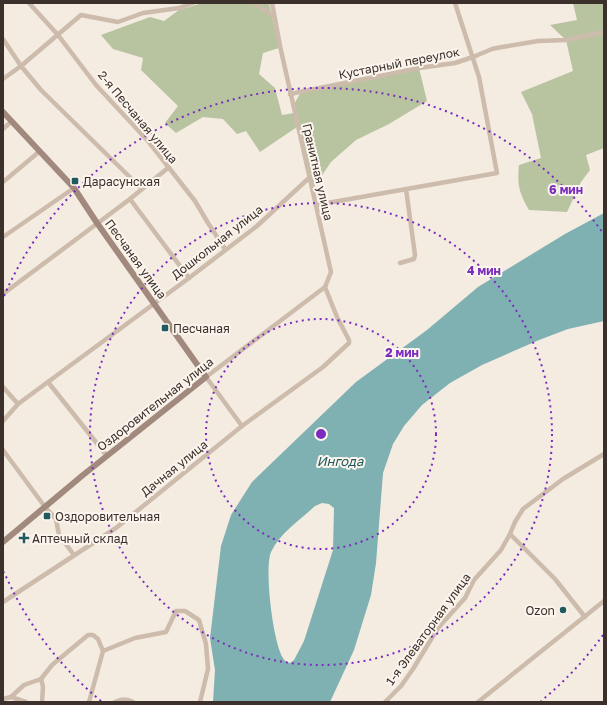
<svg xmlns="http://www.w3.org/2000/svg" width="607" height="705" viewBox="0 0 607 705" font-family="'Golos Text',sans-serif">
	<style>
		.green { fill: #b8c4a0 }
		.water { fill: #7fb0b2; fill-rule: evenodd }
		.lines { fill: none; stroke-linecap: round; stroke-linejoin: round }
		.street { stroke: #cdbbac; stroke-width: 4.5 }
		.secondary { stroke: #a18a7d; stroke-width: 6 }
		.ring { fill: none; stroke: #7b2cbf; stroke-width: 2; stroke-dasharray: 2 4 }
		.poi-dot { fill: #1f5a5e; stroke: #fbf5ee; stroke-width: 1.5 }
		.labels { text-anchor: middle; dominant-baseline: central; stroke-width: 4; stroke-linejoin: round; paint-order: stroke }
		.street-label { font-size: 12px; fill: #3b302b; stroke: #fbf5ee }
		.poi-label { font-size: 12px; fill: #3b302b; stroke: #fbf5ee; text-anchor: start }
		.water-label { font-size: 13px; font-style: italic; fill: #1f5a5e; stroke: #fbf5ee }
		.centre { fill: #7b2cbf; stroke: #fbf5ee; stroke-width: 2 }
		.ring-label { font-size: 12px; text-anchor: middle; font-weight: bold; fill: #7b2cbf; stroke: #fbf5ee; stroke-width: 4; stroke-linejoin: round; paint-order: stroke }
	</style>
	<rect width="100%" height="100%" fill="#f4ebe1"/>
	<g class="green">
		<path d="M202,3H269L279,48L263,53L259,74L275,88L282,115L294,113L297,127L260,152L246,131L237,134L223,119L203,117L176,133L165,123L178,106L141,70L143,58L113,49L101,35L150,17L164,21L179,10Z"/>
		<path d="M573,3H604V148L586,155L590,170L581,182L567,212L529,210C519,192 517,185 519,165L541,158L532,114L521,92L573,71L566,40L550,25L577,20Z"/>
		<path d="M419,68L427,101L389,124L356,140L331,162L312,190L293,106L301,92Z"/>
	</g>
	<path class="water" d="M604,213V321L568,329L539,340L482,365L450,383L422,405L404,426L393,444L383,473L376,563L371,595L354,650L330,702H213L215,670L210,638L221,546L231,515L252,482L356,382L427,330L478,287L565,234ZM322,503L329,504L334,508L333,550L304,641L294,660L290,663C287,662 284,661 283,658C273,643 264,568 271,552C280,533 300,520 315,506Z"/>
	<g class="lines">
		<g class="street">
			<path d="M29,3L58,35L96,85L148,141L195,201L208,223L225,249"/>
			<path d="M254,3L273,16"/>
			<path d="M3,39L21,66L41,90L142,189"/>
			<path d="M3,79L21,66L81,15L118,22L143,13L179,8L193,3"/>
			<path d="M290,94L419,68L455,63L473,57L492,49L502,47L538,41L566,40L604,32"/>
			<path d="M3,129L11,122"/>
			<path d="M3,182L40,151"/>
			<path d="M130,199L189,278"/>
			<path d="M316,205L497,173L479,77L455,3"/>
			<path d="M3,237L74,188"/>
			<path d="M400,263L414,259L415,255L406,189"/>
			<path d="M3,294L130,199L169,167"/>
			<path d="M48,382L107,456"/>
			<path d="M3,387L18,404"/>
			<path d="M3,421L18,404L189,278L257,226L309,178"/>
			<path d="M242,426L206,377L325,287"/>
			<path d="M3,450L45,507L56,519L59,535L74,555"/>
			<path d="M510,534L555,579L585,617"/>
			<path d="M3,602L116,528L242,426L323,367L349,343V340L337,317L325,287L331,272L280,46L272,3"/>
			<path d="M41,679L43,687L42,702"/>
			<path d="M11,697L24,685L41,679L52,665L88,635H93L98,639L103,651L135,638L166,632L176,611H185L199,620L206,644L208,669L200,702"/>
			<path d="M3,699L11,697L26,702"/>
			<path d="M89,702L103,651"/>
			<path d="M115,702C121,699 128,699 133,702"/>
			<path d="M385,702L401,686L413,669L438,628L465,598L474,580L501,550L510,534L515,522L523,509L563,479L604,454"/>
			<path d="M478,702L604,601"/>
		</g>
		<path class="secondary" d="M3,112L74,188L97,223L206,377L83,475L3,542"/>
	</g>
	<g class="ring">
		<circle cx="321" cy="434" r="115"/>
		<circle cx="321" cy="434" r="231"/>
		<path d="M603 635A346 346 0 0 1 541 701M101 701A346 346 0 0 1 4 572M4 296A346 346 0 0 1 603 233"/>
	</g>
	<g class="poi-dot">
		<rect x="71" y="177" width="8" height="8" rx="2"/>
		<rect x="161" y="324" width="8" height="8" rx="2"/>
		<rect x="43" y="512" width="8" height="8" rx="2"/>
		<path d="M22 532h4v4h4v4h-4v4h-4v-4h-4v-4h4z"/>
		<circle cx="563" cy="610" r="4"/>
	</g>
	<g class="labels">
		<g class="street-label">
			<text transform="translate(399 63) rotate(-11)">Кустарный переулок</text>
			<text transform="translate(138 117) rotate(50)">2-я Песчаная улица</text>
			<text transform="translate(318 172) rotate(77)">Гранитная улица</text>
			<text transform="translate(217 242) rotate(-38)">Дошкольная улица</text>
			<text transform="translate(136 259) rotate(54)">Песчаная улица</text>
			<text transform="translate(155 404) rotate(-38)">Оздоровительная улица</text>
			<text transform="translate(174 468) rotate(-39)">Дачная улица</text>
			<text transform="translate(428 629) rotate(-54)">1-я Элеваторная улица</text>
		</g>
		<g class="poi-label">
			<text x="83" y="181">Дарасунская</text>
			<text x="173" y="328">Песчаная</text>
			<text x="55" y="516">Оздоровительная</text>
			<text x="32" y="538">Аптечный склад</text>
			<text x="555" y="610" text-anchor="end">Ozon</text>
		</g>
		<g class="water-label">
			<text x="340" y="461">Ингода</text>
		</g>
	</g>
	<circle cx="321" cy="434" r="6" class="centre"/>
	<g class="ring-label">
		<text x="566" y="194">6 мин</text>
		<text x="484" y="275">4 мин</text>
		<text x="402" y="357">2 мин</text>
	</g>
	<rect width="607" height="705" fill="none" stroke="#3b302b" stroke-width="8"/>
</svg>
